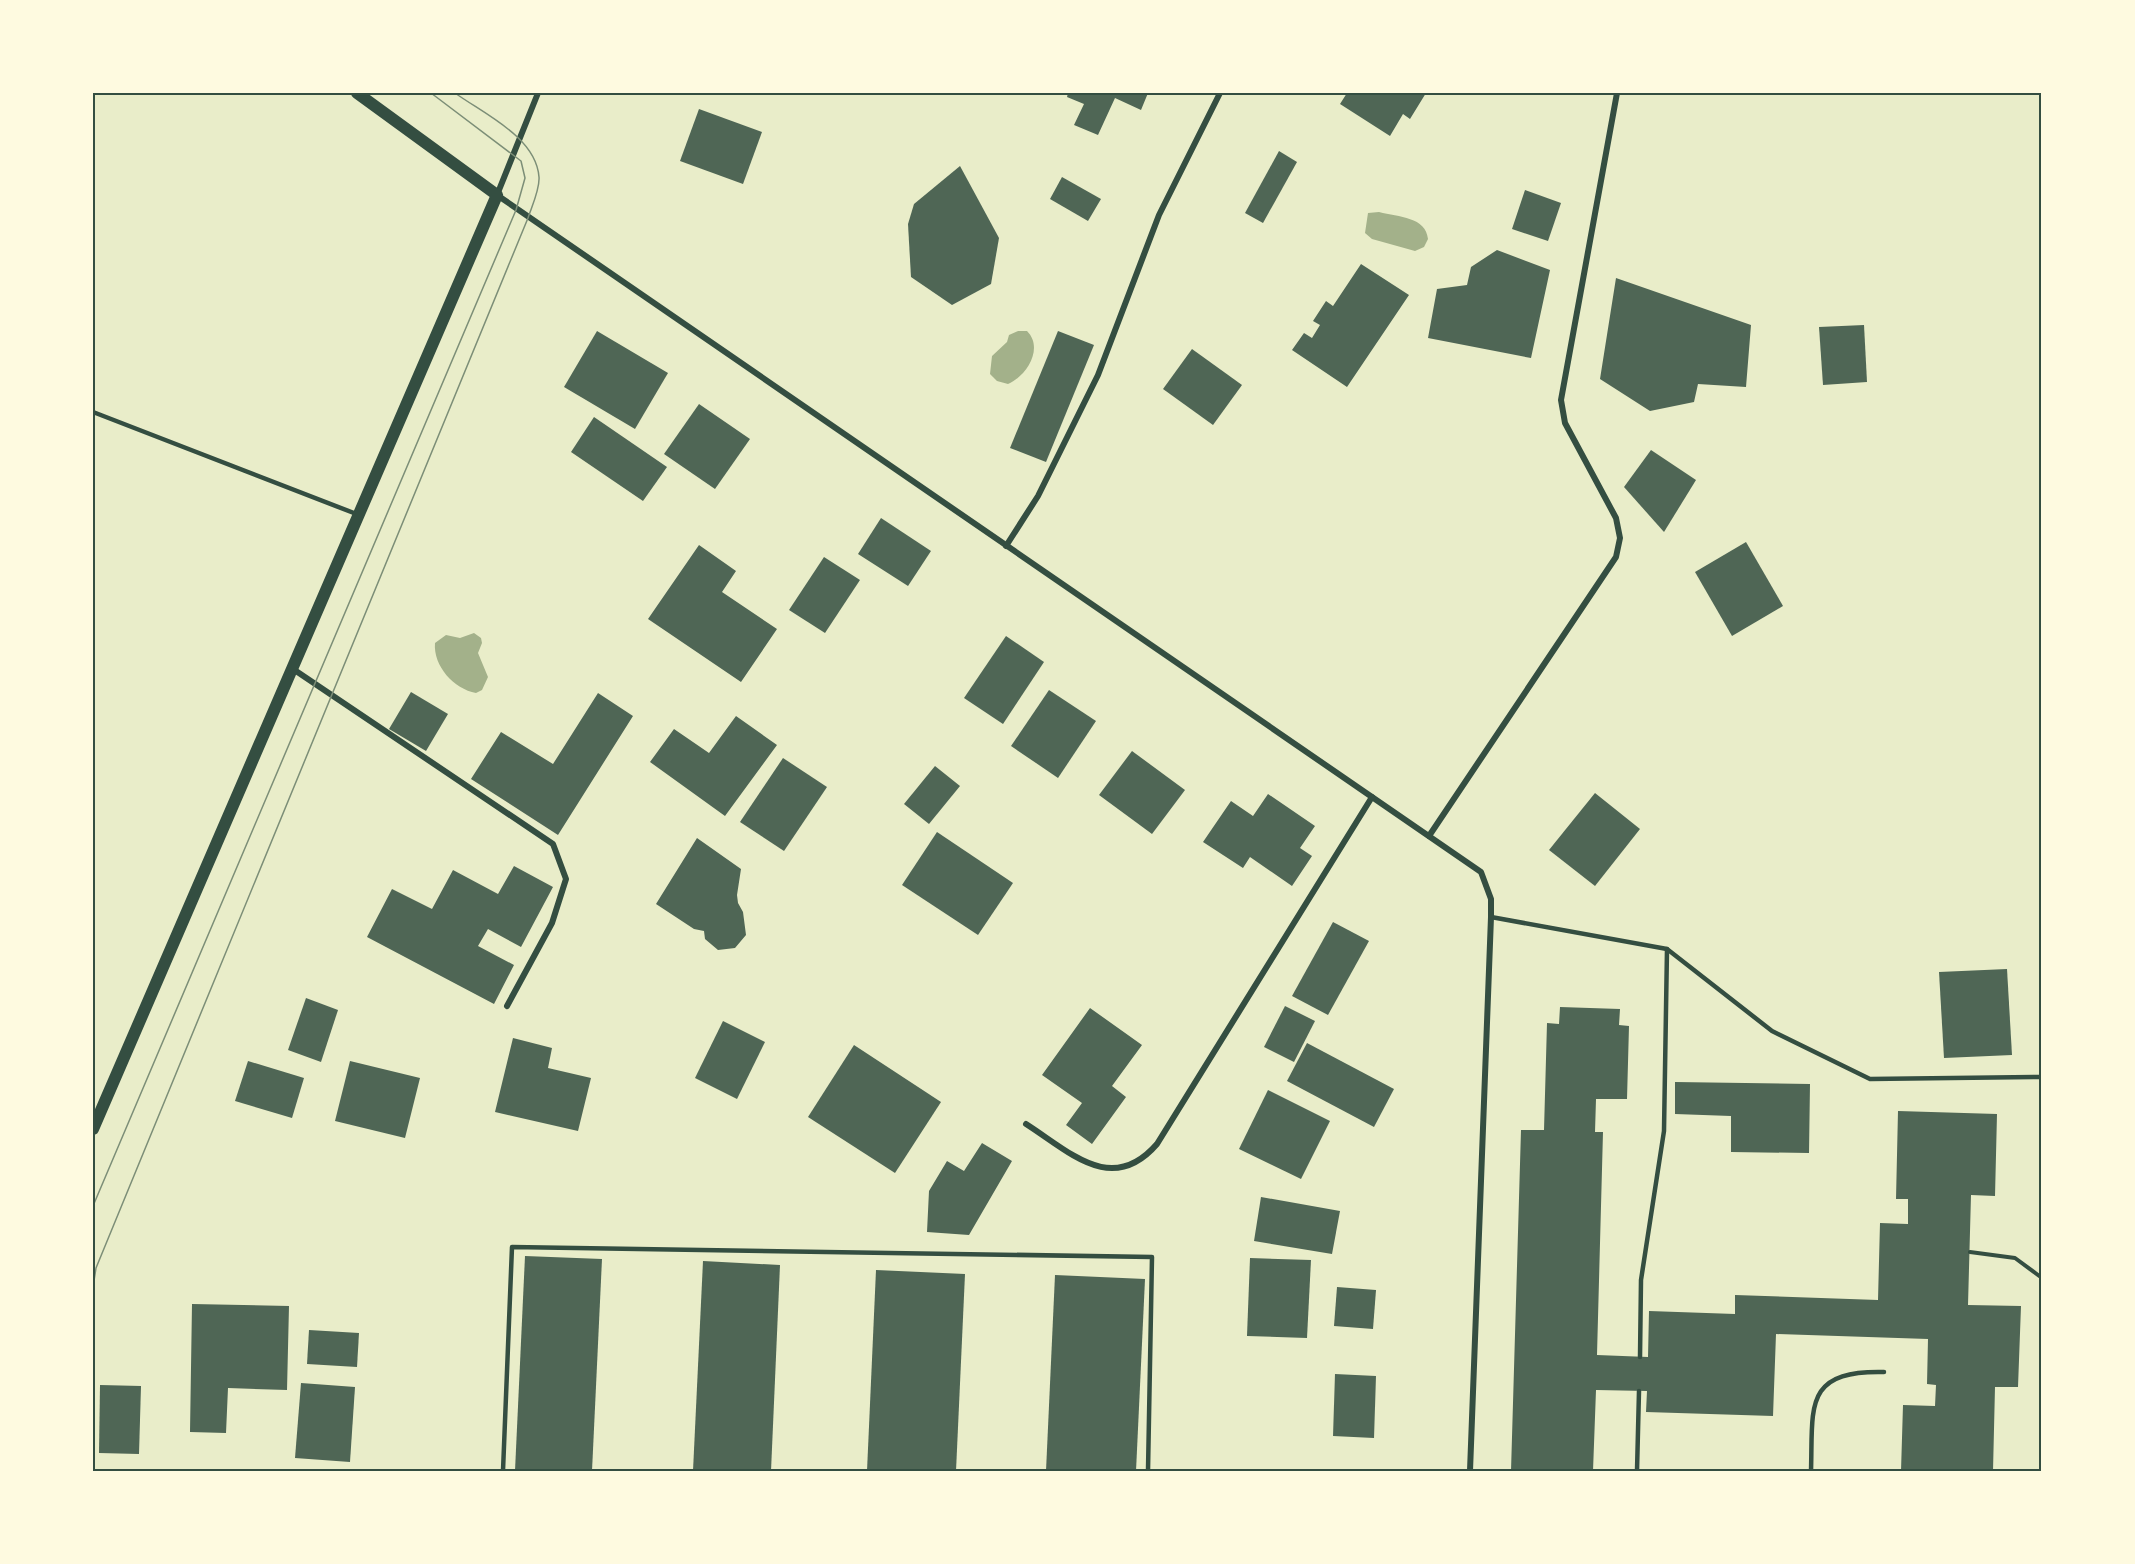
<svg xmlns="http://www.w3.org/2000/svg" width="2135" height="1564" viewBox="0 0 2135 1564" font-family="'Source Sans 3',sans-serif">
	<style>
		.water { fill: #a3b18a }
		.building { fill: #4f6655 }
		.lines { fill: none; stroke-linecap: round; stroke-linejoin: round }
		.path { stroke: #344e41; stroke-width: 4 }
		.service { stroke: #344e41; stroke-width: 4.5 }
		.minor { stroke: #344e41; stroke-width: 6 }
		.secondary { stroke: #344e41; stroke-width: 12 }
		.tram { stroke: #7c8e77; stroke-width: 1.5 }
		.neatline { fill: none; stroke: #344e41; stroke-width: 2 }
	</style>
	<rect width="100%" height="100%" fill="#e9edc9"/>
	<g class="water">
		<path d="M1379,212C1399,217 1426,217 1428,239L1424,247L1415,251L1372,239L1365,233L1368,213Z"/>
		<path d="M1018,331H1027C1044,348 1027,376 1008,384L997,381L990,374L992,356L1007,342L1009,335Z"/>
		<path d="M474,633L481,638L482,643L478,653L488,677L482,690L476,693C454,689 433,666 435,643L446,635L460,638Z"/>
	</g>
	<g class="building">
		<path d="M1068,93H1148L1141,110L1115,98L1098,135L1074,125L1084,104L1067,97Z"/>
		<path d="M1347,93H1426L1410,119L1403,114L1390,136L1340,104Z"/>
		<path d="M699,109L762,132L743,184L680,161Z"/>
		<path d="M1279,151L1297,162L1263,223L1245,213Z"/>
		<path d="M960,166L999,238L991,284L952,305L911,277L908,224L914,204Z"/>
		<path d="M1062,177L1101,199L1088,221L1050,199Z"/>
		<path d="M1525,190L1561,203L1548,241L1512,229Z"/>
		<path d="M1497,250L1550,270L1531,358L1428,338L1437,289L1467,285L1471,267Z"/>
		<path d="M1361,264L1409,295L1347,387L1292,350L1304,333L1312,338L1320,325L1313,321L1326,301L1333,306Z"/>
		<path d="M1616,278L1751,325L1746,387L1698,384L1694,402L1650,411L1600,379Z"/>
		<path d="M1864,325L1867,382L1823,385L1819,327Z"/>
		<path d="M597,331L668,373L635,429L564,387Z"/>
		<path d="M1058,331L1094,345L1046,462L1010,448Z"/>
		<path d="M1192,349L1242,385L1213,425L1163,389Z"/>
		<path d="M699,404L750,439L715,489L664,454Z"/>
		<path d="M594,417L667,467L643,501L571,452Z"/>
		<path d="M1651,450L1696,480L1664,532L1624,487Z"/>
		<path d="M881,518L931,551L908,586L858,554Z"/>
		<path d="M1746,542L1783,606L1732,636L1695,572Z"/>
		<path d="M699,545L736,571L722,592L777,629L741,682L648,619Z"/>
		<path d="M824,557L860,580L825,633L789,610Z"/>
		<path d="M1006,636L1044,662L1003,724L964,698Z"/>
		<path d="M1049,690L1096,721L1058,778L1011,746Z"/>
		<path d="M411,692L448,714L426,751L389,729Z"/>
		<path d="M598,693L633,716L558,835L471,779L501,732L553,764Z"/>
		<path d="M736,716L777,745L725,816L650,762L674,729L709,753Z"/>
		<path d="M1132,751L1185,790L1152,834L1099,795Z"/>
		<path d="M783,758L827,787L784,851L740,822Z"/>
		<path d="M935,766L960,786L929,824L904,804Z"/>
		<path d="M1595,793L1640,829L1595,886L1549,850Z"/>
		<path d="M1268,794L1315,826L1300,848L1312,856L1292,886L1250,857L1243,868L1203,842L1231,801L1253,816Z"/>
		<path d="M937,832L1013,883L978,935L902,885Z"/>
		<path d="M697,838L741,869L737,895L738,903L743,912L746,935L735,948L718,950L705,939L704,931L694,929L656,904Z"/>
		<path d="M514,866L553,887L521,947L488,929L478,946L514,965L494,1004L367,937L392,889L432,909L453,870L498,894Z"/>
		<path d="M1333,922L1369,941L1328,1015L1292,996Z"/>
		<path d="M2007,969L2012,1055L1944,1058L1939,972Z"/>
		<path d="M306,998L338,1010L321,1062L288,1050Z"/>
		<path d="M1285,1006L1315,1021L1294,1062L1264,1047Z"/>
		<path d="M1560,1007L1620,1009L1619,1025L1629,1026L1627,1099H1596L1595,1132H1603L1597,1355L1648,1357L1649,1311L1735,1314V1295L1878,1300L1880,1223L1908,1224V1199H1896L1898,1111L1997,1114L1995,1196L1971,1195L1968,1305L2021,1306L2018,1387H1995L1993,1471H1901L1903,1405L1935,1406L1936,1385L1927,1384L1928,1339L1776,1334L1773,1416L1646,1412L1647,1391L1596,1390L1593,1471H1511L1521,1130H1544L1547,1023L1559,1024Z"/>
		<path d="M1090,1008L1142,1045L1112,1086L1126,1097L1092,1144L1066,1125L1082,1103L1042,1075Z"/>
		<path d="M723,1021L765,1042L737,1099L695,1078Z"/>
		<path d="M513,1038L552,1048L548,1068L591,1078L578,1131L495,1112Z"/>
		<path d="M1307,1043L1394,1089L1374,1127L1287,1081Z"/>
		<path d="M854,1045L941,1102L895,1173L808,1117Z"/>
		<path d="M248,1061L304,1078L292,1118L235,1101Z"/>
		<path d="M350,1061L420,1078L405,1138L335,1121Z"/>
		<path d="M1675,1082L1810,1084L1809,1153L1731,1152V1116L1675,1114Z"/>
		<path d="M1268,1090L1330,1121L1301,1179L1239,1149Z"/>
		<path d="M982,1143L1012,1161L969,1235L927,1232L929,1191L947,1161L964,1171Z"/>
		<path d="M1261,1197L1340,1211L1332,1254L1254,1241Z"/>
		<path d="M525,1256L602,1259L592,1471H515Z"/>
		<path d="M1250,1258L1311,1260L1307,1338L1247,1336Z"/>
		<path d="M703,1261L780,1265L771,1471H693Z"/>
		<path d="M876,1270L965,1274L956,1471H867Z"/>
		<path d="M1055,1275L1145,1279L1136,1471H1046Z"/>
		<path d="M1337,1287L1376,1290L1373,1329L1334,1326Z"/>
		<path d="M192,1304L289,1306L287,1390L228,1388L226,1433L190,1432Z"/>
		<path d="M309,1330L359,1333L357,1367L307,1364Z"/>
		<path d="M1335,1374L1376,1376L1374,1438L1333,1436Z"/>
		<path d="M301,1383L355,1387L350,1462L295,1458Z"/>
		<path d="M100,1385L141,1386L139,1454L99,1453Z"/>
	</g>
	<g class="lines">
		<path class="path" d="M1970,1252L2015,1258L2042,1278"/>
		<g class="service">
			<path d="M93,412L359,515"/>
			<path d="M1491,917L1667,949L1772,1031L1870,1079L2042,1077"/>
			<path d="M1640,1357L1641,1280L1664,1131L1667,949"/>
			<path d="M503,1471L512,1247L1152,1257L1148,1471"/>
			<path d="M1637,1471L1639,1391"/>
			<path d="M1811,1471C1813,1407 1803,1370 1884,1372"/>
		</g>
		<g class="minor">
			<path d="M538,93L497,195L1481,872L1491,899V917L1470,1471"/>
			<path d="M1006,546L1038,496L1098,375L1159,215L1220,93"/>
			<path d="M293,669L553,844L566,879L552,923L507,1006"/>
			<path d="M1429,836L1616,557L1620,538L1616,518L1565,423L1561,400L1617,93"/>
			<path d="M1026,1124C1070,1152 1112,1196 1157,1144L1372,797"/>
		</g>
		<path class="secondary" d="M93,1129L497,195L357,93"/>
		<g class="tram">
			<path d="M93,1206L516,210L525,178L521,161L431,93"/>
			<path d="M93,1287L96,1268L528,218C532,206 540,189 539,177C536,137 484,114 455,93"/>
		</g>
	</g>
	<rect width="2135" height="1564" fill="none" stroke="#fefae0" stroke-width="189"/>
	<rect x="94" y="94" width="1946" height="1376" class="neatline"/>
</svg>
